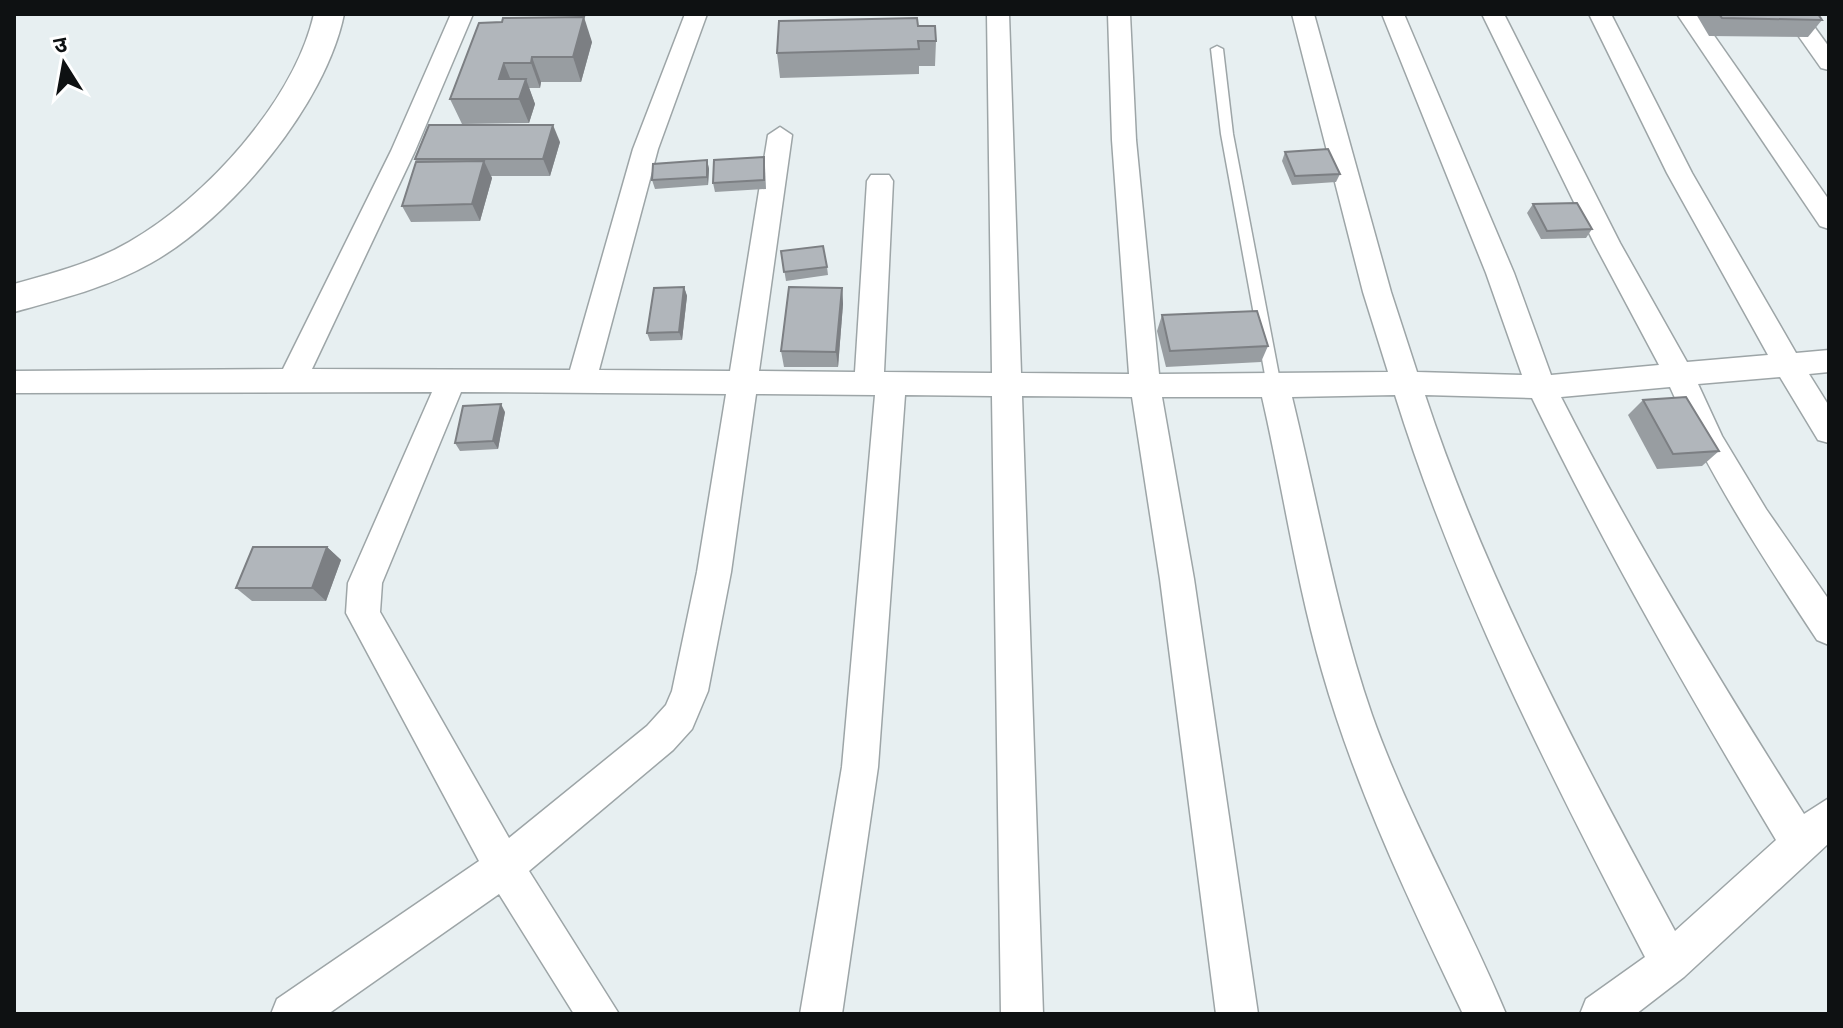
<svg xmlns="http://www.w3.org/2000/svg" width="1843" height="1028" viewBox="0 0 1843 1028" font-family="'Zilla Slab','Noto Sans Devanagari',serif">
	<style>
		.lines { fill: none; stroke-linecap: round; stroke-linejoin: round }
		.lane-casing { stroke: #9da5a7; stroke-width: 3 }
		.street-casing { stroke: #9da5a7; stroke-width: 3 }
		.highway-casing { stroke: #9da5a7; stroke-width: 3 }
		.lane { fill: #fff; fill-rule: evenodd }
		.street { fill: #fff; fill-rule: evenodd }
		.highway { fill: #fff; fill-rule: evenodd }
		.wall { fill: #989da1 }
		.shaded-wall { fill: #7c7f83 }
		.building { fill: #b1b6bb; stroke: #7c7f83; stroke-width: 2 }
	</style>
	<rect width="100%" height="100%" fill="#e7eff1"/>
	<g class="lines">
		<g class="lane-casing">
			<path id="lane" d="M1217,46L1223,49L1233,134L1281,386L1274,392L1267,386L1221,134L1211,49Z"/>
		</g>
		<g class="street-casing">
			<g id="street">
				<path d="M451,14H473L415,151L312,369L570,370L633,149L685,14H707L658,149L599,370L730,371L768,135L780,127L792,135L759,371L855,372L867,181L871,175H889L893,181L884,372L992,373L987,14H1009L1021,373L1129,374L1112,140L1108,14H1130L1136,140L1159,374L1388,372L1363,292L1292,14H1314L1391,292L1417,372L1522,375L1486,273L1382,14H1404L1514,273L1551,375L1659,365L1594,243L1482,14H1504L1620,243L1687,362L1768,355L1667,173L1589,14H1611L1692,173L1796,353L1829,350V372L1809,374L1829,406V443L1818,440L1780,377L1698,384L1722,436L1766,509L1829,600V645L1817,640C1763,558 1710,477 1670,387L1561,397C1634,540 1718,678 1804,814L1829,798V843L1684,977L1636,1014H1580L1586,999L1645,957C1550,775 1456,591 1395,395L1292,397C1318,503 1336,611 1372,715C1409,819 1464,913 1506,1014H1463C1410,903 1356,790 1322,671C1296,581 1283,488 1262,397H1162L1194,579L1258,1014H1216L1160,579L1132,397L1022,396L1043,1014H1001L992,396L905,395L878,767L842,1014H800L842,767L875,395L756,394L731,572L708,691L692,729L673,750L529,871L619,1014H574L499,894L328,1014H271L277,999L479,861L346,613L348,583L432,392L14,393V371L283,369L391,151ZM461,392L726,394L697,572L672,691L666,705L647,726L509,838L380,612L382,583ZM1425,395L1532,398C1606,550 1689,695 1776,840L1675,931C1581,757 1487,583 1425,395Z"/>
				<path d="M1677,14H1699L1829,200V229L1820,226Z"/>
				<path d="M1783,14H1805L1829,47V70L1821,68Z"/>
			</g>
		</g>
		<g class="highway-casing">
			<path id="highway" d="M314,14H344C326,104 231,218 151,263C109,287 61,299 14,312V284C53,273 93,263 129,242C206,198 294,101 314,14Z"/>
		</g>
		<use href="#lane" class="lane"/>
		<use href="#street" class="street"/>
		<use href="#highway" class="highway"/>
	</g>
	<g class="wall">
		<path d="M1696,14H1818L1822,20L1808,37L1709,36Z"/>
		<path d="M479,23L592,42L581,82H541L540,88H529L535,104L529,123L462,124L450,99Z"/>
		<path d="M918,26L936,41L935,66H919V74L780,78L777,53Z"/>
		<path d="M560,142L550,176H491L492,178L480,221L411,222L402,206L416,162L415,159Z"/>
		<path d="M1285,152L1340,174L1336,182L1292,185L1282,161Z"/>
		<path d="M707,160L709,169L708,185L655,189L652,180Z"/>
		<path d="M765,166L766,189L715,192L713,183Z"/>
		<path d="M1533,204L1592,229L1586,238L1541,239L1527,213Z"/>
		<path d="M781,251L827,267L828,275L786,281Z"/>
		<path d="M684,287L687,296L682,340L650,341L647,333Z"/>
		<path d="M842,288L843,304L838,367H784L781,351Z"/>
		<path d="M1162,315L1268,346L1261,362L1166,367L1157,331Z"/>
		<path d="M1643,400L1719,451L1702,466L1657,469L1628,415Z"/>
		<path d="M505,412L498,449L460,451L455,443Z"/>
		<path d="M327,547L341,560L326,601H252L236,588Z"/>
	</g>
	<g class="shaded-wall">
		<path d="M584,17L592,42L581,82L573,57Z"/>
		<path d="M532,57L541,82L540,88L531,63Z"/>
		<path d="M504,63L514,88L499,79Z"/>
		<path d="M526,79L535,104L529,123L519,99Z"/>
		<path d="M553,125L560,142L550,176L543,159Z"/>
		<path d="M707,160L709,169L708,185L707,177Z"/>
		<path d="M484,161L492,178L480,221L472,204Z"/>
		<path d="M684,287L687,296L682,340L679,332Z"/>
		<path d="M842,288L843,304L838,367L836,352Z"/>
		<path d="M501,404L505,412L498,449L493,441Z"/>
		<path d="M327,547L341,560L326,601L312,588Z"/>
	</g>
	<g class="building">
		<path d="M1719,14H1818L1822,20L1722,18Z"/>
		<path d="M584,17L573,57H532L531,63H504L499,79H526L519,99H450L479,23L502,22L503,18Z"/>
		<path d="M917,18L918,26H935L936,41H918L919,49L777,53L779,21Z"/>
		<path d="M429,125H553L543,159H415Z"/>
		<path d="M1328,149L1340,174L1295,176L1285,152Z"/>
		<path d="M764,157V180L713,183L714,160Z"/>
		<path d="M707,160V177L652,180L653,164Z"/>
		<path d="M484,161L472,204L402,206L416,162Z"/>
		<path d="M1577,203L1592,229L1547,231L1533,204Z"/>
		<path d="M823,246L827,267L784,272L781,251Z"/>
		<path d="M684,287L679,332L647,333L654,288Z"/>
		<path d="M789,287L842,288L836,352L781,351Z"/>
		<path d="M1257,311L1268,346L1170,351L1162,315Z"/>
		<path d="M1686,397L1719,451L1673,454L1643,400Z"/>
		<path d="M501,404L493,441L455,443L463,406Z"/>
		<path d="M253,547H327L312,588H236Z"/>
	</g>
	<rect width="1843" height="1028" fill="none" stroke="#0e1112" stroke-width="32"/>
	<g transform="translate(64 64) rotate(349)" stroke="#ffffff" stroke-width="6" paint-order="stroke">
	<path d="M0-6L14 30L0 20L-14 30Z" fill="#0e1112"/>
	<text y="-12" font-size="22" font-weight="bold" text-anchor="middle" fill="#0e1112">उ</text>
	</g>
</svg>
